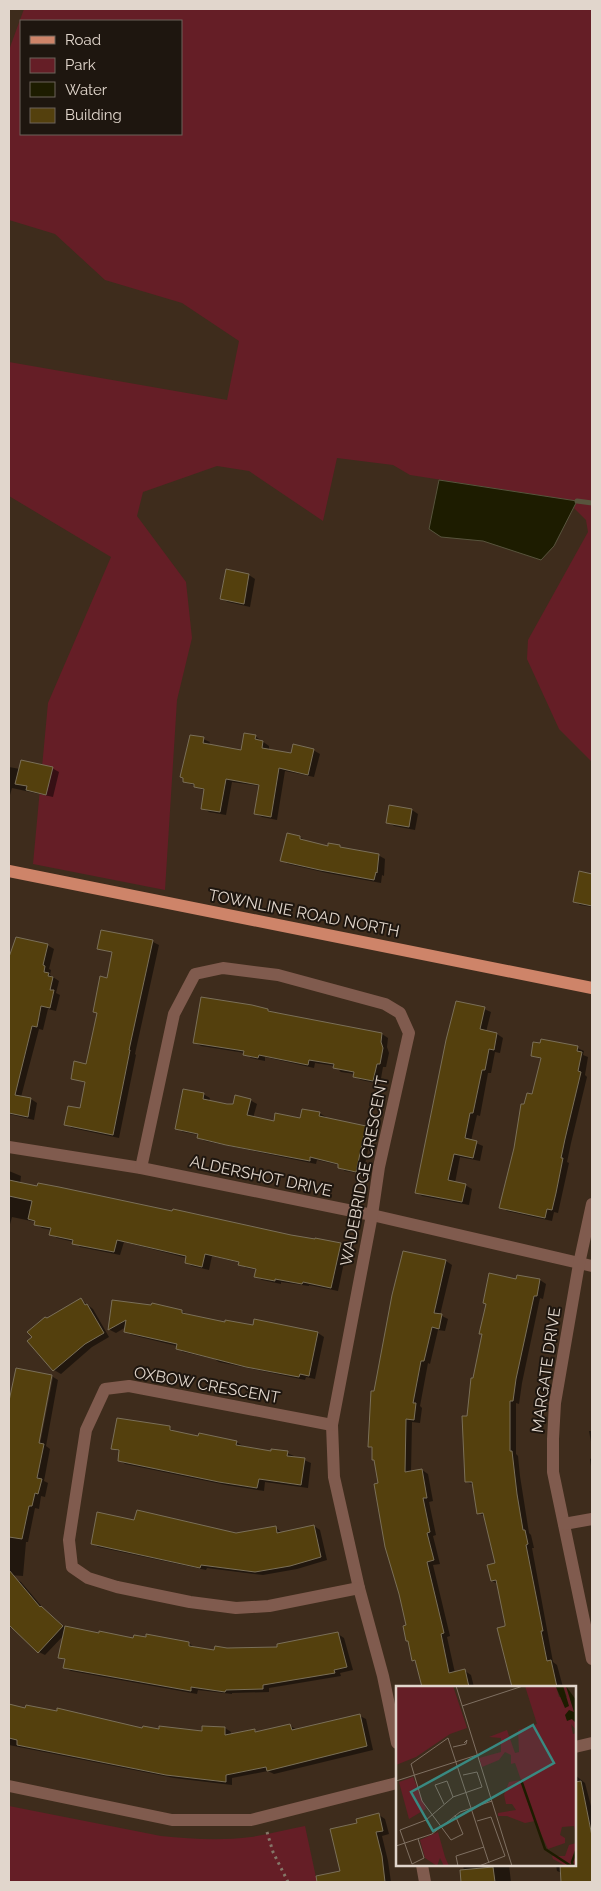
<svg xmlns="http://www.w3.org/2000/svg" width="601" height="1891" viewBox="0 0 601 1891" font-family="Raleway,sans-serif">
	<style>
		.green { fill: #651e26; fill-rule: evenodd }
		.water { fill: #1d1c00; stroke: #58543d }
		.shadow { fill: #0007 }
		.lines { fill: none; stroke-linecap: round; stroke-linejoin: round }
		.stream { stroke: #58543d; stroke-width: 5 }
		.building { fill: #54400d; stroke: #7a6f58 }
		.path { stroke: #857769; stroke-width: 3; stroke-dasharray: 2.5 4; stroke-linecap: butt }
		.minor { stroke: #805b4e; stroke-width: 12 }
		.major { stroke: #ce8469; stroke-width: 12 }
		.labels { text-anchor: middle; dominant-baseline: central; stroke-width: 4; stroke-linejoin: round; paint-order: stroke }
		.street-label { font-size: 16px; fill: #e1d6cc; stroke: #1e160f }
		.inset-river { fill: none; stroke: #1d1c00; stroke-width: 2.5 }
		.inset-road { fill: none; stroke: #7f7062; stroke-width: 1 }
		.view { fill: #398981; fill-opacity: 0.15; stroke: #398981; stroke-width: 2.5 }
		.inset-edge { fill: none; stroke: #e1d6cc; stroke-width: 2.5 }
	</style>
	<rect width="100%" height="100%" fill="#3e2c1c"/>
	<g class="green">
		<path d="M24,9H592V762L559,729L527,659L528,640L588,532L586,520L574,508L577,501L410,475L393,465L337,458L323,521L249,471L217,466L143,492L137,516L186,582L192,638L177,700L165,890L33,864L48,703L111,557L9,496V362L227,400L239,341L182,303L105,280L55,234L9,220V50ZM21,21H181V134H21Z"/>
		<path d="M9,1806L161,1836C191,1839 221,1841 251,1837C270,1834 288,1829 305,1826L317,1882H9Z"/>
	</g>
	<path class="water" d="M439,480L577,501L554,546L541,560L483,541L441,537L429,529Z"/>
	<g class="shadow">
		<path d="M249,575L255,579L250,607L228,602L221,599Z"/>
		<path d="M255,736L269,746V750L292,754L313,750L320,754L314,777L285,771L277,820L262,817L256,814L260,786L232,782L226,815L209,812L203,808L205,791L184,781L203,739L210,742L209,745L242,751Z"/>
		<path d="M9,767L20,769L52,768L59,772L53,797L12,788L10,795L9,794Z"/>
		<path d="M412,810L418,814L415,830L394,826L388,822Z"/>
		<path d="M300,837L306,841L329,847L339,846L344,849L378,855L385,859L384,876L382,875L381,883L327,873L288,864L282,860Z"/>
		<path d="M580,872L592,875V907L580,905L574,901Z"/>
		<path d="M102,931L153,942L159,945L135,1054L136,1055L119,1138L72,1128L65,1124L81,1110L86,1083L72,1078L87,1065L113,953L99,948Z"/>
		<path d="M47,945L54,949L49,969L51,970L50,975L59,981L56,993L60,995L56,1011L48,1009L43,1030L39,1029L21,1097L31,1099L37,1103L34,1120L9,1114V962L12,948Z"/>
		<path d="M484,1009L491,1012L486,1032L497,1034L503,1038L500,1053L495,1052L491,1073H488L480,1116L477,1115L471,1141L483,1146L480,1161L460,1157L455,1183L465,1185L472,1189L469,1205L422,1196L416,1192Z"/>
		<path d="M268,1010L282,1016L382,1034L388,1038L387,1047L389,1053L386,1067H383L380,1084L361,1080L355,1077V1074L341,1072L335,1066L315,1063L314,1068L265,1057V1061L251,1058L245,1053L201,1046L194,1042Z"/>
		<path d="M577,1048L584,1051L583,1055L588,1057L585,1075L587,1077L571,1143L567,1162L569,1163L558,1213L554,1212L552,1221L507,1211L501,1207L525,1106L533,1095L541,1059L532,1055Z"/>
		<path d="M203,1094L210,1098L209,1101L227,1105H234L250,1100L257,1104L253,1118L275,1122L301,1119L319,1113L326,1117L325,1119L365,1127L372,1131L363,1174L345,1171L339,1167V1165L317,1160L316,1164L205,1141L199,1138V1135L183,1132L176,1128Z"/>
		<path d="M9,1171L21,1176L20,1184L291,1237L340,1244L347,1248L338,1291L309,1285V1286L281,1282V1284L262,1280L256,1277L257,1270L246,1268L240,1263L212,1256L209,1270L192,1266L186,1263L187,1258L124,1242L120,1255L80,1247L74,1242L57,1238L51,1234L52,1230L42,1228L35,1224L36,1222L12,1217L9,1228Z"/>
		<path d="M404,1252L446,1261L452,1265L440,1315L448,1319L445,1331L438,1330L430,1364L428,1363L420,1406L422,1408L420,1423L412,1422L411,1472L422,1470L428,1474L433,1501L429,1502L436,1535L433,1536L440,1564L433,1565L450,1636L447,1637L455,1673L465,1671L471,1675L474,1687H422L417,1663L413,1660L374,1449L370,1447L375,1393Z"/>
		<path d="M517,1280H540L546,1284L543,1299L540,1298L522,1383L519,1404L516,1403V1454L518,1456L520,1476L529,1533L531,1535L534,1548H532L553,1662L557,1665L563,1687H513L498,1629L506,1627L498,1584L492,1581L496,1564L485,1517L479,1513L474,1485L466,1482L468,1417Z"/>
		<path d="M81,1300L93,1309L109,1337L92,1347L61,1374L54,1370L29,1341L47,1319Z"/>
		<path d="M114,1301L182,1311L188,1315L226,1324L318,1333L324,1337L315,1379L306,1377L305,1380L219,1362L214,1359L183,1352L177,1348V1346L132,1335L125,1332L126,1327L116,1333L110,1330Z"/>
		<path d="M17,1369L52,1377L37,1449H39L53,1377L58,1380L46,1446L50,1449L44,1481L48,1483L45,1497L41,1496L39,1509L35,1508L28,1542H26L23,1576L9,1575V1404Z"/>
		<path d="M170,1428L176,1433L236,1442L243,1446L272,1452L287,1453L294,1456L293,1458L304,1460L311,1463L308,1488L265,1482L264,1491L226,1485L125,1464L119,1460V1452L113,1448Z"/>
		<path d="M589,1431H592V1447Z"/>
		<path d="M592,1458V1473L590,1459Z"/>
		<path d="M135,1521L236,1534L276,1528L282,1533L314,1526L320,1530L327,1560L297,1569L263,1575L207,1568L206,1570L98,1547L92,1543Z"/>
		<path d="M14,1578L21,1582L43,1608L65,1627L134,1639L189,1643L195,1648L215,1651L226,1649L278,1648L338,1634L344,1638L353,1670L340,1673L341,1676L269,1688V1692L232,1693V1694L198,1690L197,1694L71,1671L64,1668L66,1661L60,1657L64,1635L45,1655L39,1652L14,1629L9,1627V1583Z"/>
		<path d="M9,1705L143,1730L203,1732L225,1728L231,1732V1735L255,1730L259,1733L290,1726L296,1729L360,1716L366,1719L373,1750L274,1774L268,1771L232,1778V1785L174,1778L9,1745Z"/>
		<path d="M575,1775L585,1783L592,1810V1882H563L562,1873L557,1871L556,1865H575Z"/>
		<path d="M379,1815L385,1819L389,1834L382,1836L388,1861L391,1882H341L340,1873L359,1824Z"/>
		<path d="M463,1865H509L511,1882H463L462,1872L464,1871Z"/>
	</g>
	<g class="lines">
		<path class="stream" d="M577,501L592,503"/>
	</g>
	<g class="building">
		<path d="M226,569L249,574L244,604L220,599Z"/>
		<path d="M244,733L256,735L255,739L263,741L262,748L291,753L293,744L314,749L308,775L279,768L271,817L254,814L259,785L226,779L220,812L201,809L204,789L194,787V784L183,782V778L180,777L190,735L204,737L203,743L241,750Z"/>
		<path d="M21,760L53,767L46,795L26,790L27,786L15,784Z"/>
		<path d="M389,805L412,809L409,827L386,823Z"/>
		<path d="M287,833L300,836V839L328,846V843L340,845V847L379,854L377,873L376,872L374,880L320,870L280,861Z"/>
		<path d="M579,871L592,874V906L573,902Z"/>
		<path d="M101,930L153,940L129,1050H130L113,1135L64,1125L68,1106L80,1108L85,1082L71,1079L74,1061L86,1064L97,1013L93,1012L100,976L107,978L112,952L97,949Z"/>
		<path d="M16,937L48,944L43,965L45,966L44,972L49,973L48,976L53,977L50,990H54L50,1008L41,1006L37,1027L32,1026L15,1095L31,1098L28,1117L9,1113V957Z"/>
		<path d="M201,997L252,1005L268,1009V1011L283,1014L382,1033L381,1042L383,1048L380,1064H377L373,1081L353,1077L354,1072L333,1068L334,1064L309,1060L308,1065L259,1055L258,1058L243,1055L244,1051L193,1043Z"/>
		<path d="M456,1001L485,1007L480,1029L497,1033L494,1050L489,1049L485,1070H482L473,1113H470L465,1138L477,1141L473,1158L454,1154L448,1180L466,1184L462,1202L415,1193L446,1040Z"/>
		<path d="M541,1039L578,1046L577,1051L582,1052L578,1071L581,1072L565,1139L561,1158H563L556,1193L552,1210L547,1209L545,1218L499,1208L514,1148L521,1104H524L527,1093L532,1094L541,1058L531,1056L533,1042L540,1043Z"/>
		<path d="M183,1089L204,1093L203,1099L227,1104H233L235,1095L251,1099L247,1115L274,1121L275,1113L300,1118L302,1109L320,1112L319,1116L366,1126L356,1172L338,1168V1164L310,1157V1161L226,1145L197,1138L198,1134L175,1129Z"/>
		<path d="M9,1180L37,1186L38,1183L59,1187L172,1211L173,1209L291,1235L315,1239V1238L341,1243L331,1288L303,1282L302,1284L275,1279V1281L254,1277L256,1269L238,1265L239,1262L205,1254L202,1267L185,1263L186,1256L117,1240L114,1252L72,1244L73,1240L49,1235L51,1228L34,1225L35,1221L28,1219L32,1201L9,1196Z"/>
		<path d="M403,1251L446,1260L434,1313L442,1314L439,1329L432,1327L424,1361H421L413,1403H416L414,1420L406,1419L405,1472L422,1469L427,1498H423L430,1532L427,1533L434,1560L427,1562L444,1633L441,1634L449,1673L465,1669L469,1687H422L415,1660L412,1661L408,1641H406L403,1626L406,1625L399,1594L385,1547L374,1484L378,1483L374,1460H372V1447H368L371,1391H374L392,1295Z"/>
		<path d="M489,1273L516,1279L517,1275L540,1279L537,1296H534L516,1379L513,1401H510V1451H512L517,1494L523,1530H525L528,1544L526,1545L543,1631H541L547,1661L551,1660L557,1687H512L497,1628L505,1626V1624L496,1580L491,1581L487,1565L495,1563L483,1513L477,1514L472,1482H465L462,1416H467L471,1378H473L482,1334H479L486,1304L483,1303Z"/>
		<path d="M81,1298L85,1305L87,1304L104,1333L85,1344L53,1371L27,1341L32,1337L27,1332L45,1317L47,1318Z"/>
		<path d="M112,1300L151,1305L152,1303L182,1310V1313L225,1322V1320L253,1325L254,1319L318,1332L309,1376L300,1374L299,1377L246,1367L176,1349L177,1344L124,1332L126,1320L108,1330Z"/>
		<path d="M16,1368L52,1375L39,1443L44,1444L37,1478L42,1479L38,1494L35,1493L32,1506H29L22,1539L9,1537V1401Z"/>
		<path d="M117,1418L170,1426V1430L198,1436L199,1433L237,1441L236,1445L271,1451V1449L288,1451L287,1456L305,1458L301,1485L259,1479L257,1488L219,1482L118,1461L119,1450L111,1449Z"/>
		<path d="M137,1510L236,1533L276,1526L277,1533L314,1525L321,1557L290,1566L255,1572L201,1565L200,1568L91,1544L97,1512L134,1520Z"/>
		<path d="M9,1570L40,1607L41,1606L63,1626L38,1653L9,1625Z"/>
		<path d="M65,1626L99,1633V1631L133,1638L134,1635L146,1637V1634L189,1642V1646L214,1650L215,1646L227,1648L277,1647V1644L338,1632L347,1667L334,1670L335,1673L263,1685V1689L226,1690L225,1692L191,1687V1691L63,1668L65,1659L58,1658Z"/>
		<path d="M9,1704L25,1708L26,1705L57,1711V1708L142,1728L143,1726L159,1729V1726L202,1731V1726L225,1727V1735L255,1729V1732L290,1724L292,1730L360,1714L367,1746L267,1771L266,1767L226,1775V1782L166,1775L17,1745V1740L9,1738Z"/>
		<path d="M581,1781L592,1836V1882H561L560,1865H575V1782Z"/>
		<path d="M379,1813L383,1831L376,1832L382,1856L385,1882H317L316,1876L340,1871L330,1829L357,1823L356,1819Z"/>
		<path d="M493,1867L495,1882H461L460,1870Z"/>
	</g>
	<g class="lines">
		<path class="path" d="M267,1832L273,1852L288,1882"/>
		<g class="minor">
			<path d="M9,1147L141,1168L372,1215L592,1266"/>
			<path d="M141,1168L174,1014L195,974L223,968L278,975L385,1004L400,1013L409,1033L379,1167L372,1215L332,1425L334,1477L359,1588L383,1676L397,1743"/>
			<path d="M592,1204L579,1264L555,1403L553,1439V1472L592,1659"/>
			<path d="M332,1425L129,1386L105,1389L86,1430L69,1540L72,1567L88,1578L117,1587L190,1602L236,1608L269,1606L359,1588"/>
			<path d="M564,1524L592,1519"/>
			<path d="M575,1747L592,1743"/>
			<path d="M9,1786L172,1820H251L397,1783"/>
			<path d="M422,1865L425,1882"/>
		</g>
		<path class="major" d="M9,871L592,988"/>
	</g>
	<g class="labels">
		<g class="street-label">
			<text transform="translate(304 913) rotate(11)">TOWNLINE ROAD NORTH</text>
			<text transform="translate(364 1171) rotate(-79)">WADEBRIDGE CRESCENT</text>
			<text transform="translate(261 1176) rotate(12)">ALDERSHOT DRIVE</text>
			<text transform="translate(546 1370) rotate(-82)">MARGATE DRIVE</text>
			<text transform="translate(207 1385) rotate(10)">OXBOW CRESCENT</text>
		</g>
	</g>
	<g transform="translate(396 1686)">
		<rect width="180" height="180" fill="#3e2c1c"/>
		<path d="M0,0H57L71,42L54,48L20,71L0,79ZM129,0H160L163,11H171L167,0H170L178,25L176,33L180,37V44L175,38L177,48L180,47V149L178,140L166,141L164,149L169,152V157L152,163L139,135L129,137L111,130H102V127L120,124L116,118H110L108,109L113,96L125,94L119,77L115,78V69L109,66L103,74L86,81L83,72L105,66V52L93,51L111,44L119,67L123,66L122,44L141,38ZM17,91L30,123L13,133L3,96ZM42,146L49,171L53,180H48L44,172L41,180L29,172L24,154ZM180,157V180H170L157,173L156,170H169L173,159Z" fill="#651e26"/>
		<path d="M167,0L173,20L169,22L160,1ZM170,0L180,14V37L176,33L171,35L169,29L173,24L178,26Z" fill="#1d1c00"/>
		<path class="inset-river" d="M125,94L149,163L175,180M177,180L176,176L180,165"/>
		<path class="inset-road" d="M60,0L116,180M66,20L127,0M57,61L70,58L71,54L68,57M0,95L81,69M48,118L39,99L51,95L57,111M59,129L67,148L55,154L26,115L15,78L52,52L93,177M81,135L95,131L109,170L83,180M22,153L28,172L16,178L4,144L30,134L57,111L86,101L81,86L67,89M0,160L36,148L64,126L96,115M62,180L60,170L88,161"/>
		<path class="view" d="M137,39L158,77L37,145L15,106Z"/>
		<rect width="180" height="180" class="inset-edge"/>
	</g>
	<rect width="601" height="1891" fill="none" stroke="#e1d6cc" stroke-width="20"/>
	<rect x="20" y="20" width="162" height="115" fill="#1e160f" stroke="#6c635b"/>
	<rect x="30" y="36" width="25" height="8" fill="#ce8469" stroke="#6c635b"/>
	<text x="65" y="45" font-size="15" fill="#e1d6cc">Road</text>
	<rect x="30" y="58" width="25" height="15" fill="#651e26" stroke="#6c635b"/>
	<text x="65" y="70" font-size="15" fill="#e1d6cc">Park</text>
	<rect x="30" y="82" width="25" height="15" fill="#1d1c00" stroke="#6c635b"/>
	<text x="65" y="95" font-size="15" fill="#e1d6cc">Water</text>
	<rect x="30" y="108" width="25" height="15" fill="#54400d" stroke="#6c635b"/>
	<text x="65" y="120" font-size="15" fill="#e1d6cc">Building</text>
</svg>
